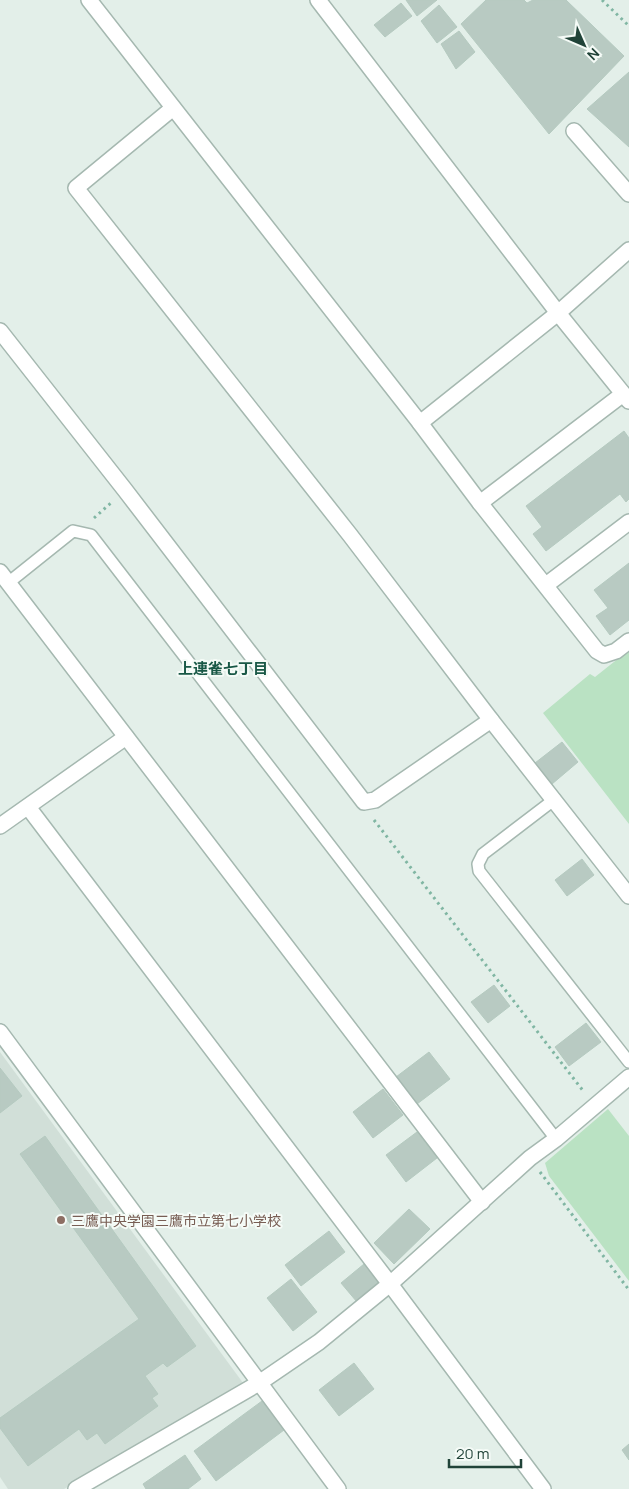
<svg xmlns="http://www.w3.org/2000/svg" width="629" height="1489" viewBox="0 0 629 1489" font-family="Manrope,'Noto Sans JP',sans-serif">
	<style>
		.built { fill: #d1dfd8 }
		.green { fill: #bae2c3 }
		.building { fill: #b8cac2; stroke: #b5cac0 }
		.lines { fill: none; stroke-linecap: round; stroke-linejoin: round }
		.lane-casing { stroke: #a5b8b0; stroke-width: 14 }
		.street-casing { stroke: #a5b8b0; stroke-width: 18 }
		.path { stroke: #80b6a3; stroke-width: 3; stroke-dasharray: 2.5 4; stroke-linecap: butt }
		.lane { stroke: #fff; stroke-width: 11 }
		.street { stroke: #fff; stroke-width: 15 }
		.education-dot { fill: #8d6e63; stroke: #f5fbf7; stroke-width: 2 }
		.labels { text-anchor: middle; dominant-baseline: central; stroke-width: 4; stroke-linejoin: round; paint-order: stroke }
		.education-label { font-size: 14px; fill: #785e54; stroke: #f5fbf7; text-anchor: start }
		.neighbourhood-label { font-size: 15px; font-weight: bold; fill: #195846; stroke: #f5fbf7 }
	</style>
	<rect width="100%" height="100%" fill="#e3efe9"/>
	<path class="built" d="M0,1052L246,1387L64,1489H8L0,1477Z"/>
	<g class="green">
		<path d="M629,650V824L543,713L590,674L595,677Z"/>
		<path d="M608,1109L629,1136V1281L549,1176L545,1163Z"/>
	</g>
	<g class="building">
		<path d="M406,0H437L417,16Z"/>
		<path d="M486,0H524L527,3L533,0H566L624,56L549,134L461,24Z"/>
		<path d="M401,3L412,16L385,37L374,25Z"/>
		<path d="M439,5L457,27L437,43L421,21Z"/>
		<path d="M459,31L475,52L456,69L441,44Z"/>
		<path d="M629,72V147L587,109Z"/>
		<path d="M624,431L629,438V499L626,502L620,494L546,551L533,534L542,527L526,506Z"/>
		<path d="M629,563V620L610,635L596,616L608,608L594,590Z"/>
		<path d="M562,742L578,762L552,784L535,763Z"/>
		<path d="M582,859L594,875L567,896L555,880Z"/>
		<path d="M494,985L510,1006L488,1023L471,1002Z"/>
		<path d="M586,1023L601,1042L569,1066L555,1047Z"/>
		<path d="M429,1052L450,1079L417,1104L396,1077Z"/>
		<path d="M0,1068L22,1096L0,1113Z"/>
		<path d="M383,1089L403,1115L373,1138L353,1112Z"/>
		<path d="M417,1132L437,1158L406,1182L386,1155Z"/>
		<path d="M45,1136L196,1346L167,1367L163,1363L145,1376L158,1394L152,1398L158,1406L105,1444L97,1433L87,1440L79,1429L28,1466L0,1428V1418L139,1319L20,1154Z"/>
		<path d="M409,1209L430,1229L394,1264L374,1243Z"/>
		<path d="M329,1231L345,1252L301,1286L285,1265Z"/>
		<path d="M364,1264L379,1282L357,1302L341,1283Z"/>
		<path d="M291,1279L317,1312L293,1331L267,1298Z"/>
		<path d="M354,1363L374,1389L339,1416L319,1390Z"/>
		<path d="M262,1401L284,1430L216,1481L194,1451Z"/>
		<path d="M629,1444V1460L622,1450Z"/>
		<path d="M185,1455L201,1479L188,1489H146L143,1484Z"/>
	</g>
	<g class="lines">
		<g class="lane-casing">
			<g id="lane">
				<path d="M8,583L73,531L91,535L556,1139"/>
				<path d="M555,799L483,854L478,864L479,871L629,1062"/>
			</g>
		</g>
		<g class="street-casing">
			<g id="street">
				<path d="M89,0L420,423L558,313L629,250"/>
				<path d="M318,0L558,313L629,401"/>
				<path d="M173,108L76,188L350,535L491,720L629,896"/>
				<path d="M574,131L629,194"/>
				<path d="M0,331L125,490L364,802L375,800L491,720"/>
				<path d="M420,423L480,503L597,651L604,655L616,651L629,641"/>
				<path d="M480,503L623,394"/>
				<path d="M0,572L482,1202"/>
				<path d="M546,585L629,522"/>
				<path d="M28,807L390,1284L543,1489"/>
				<path d="M0,826L126,737"/>
				<path d="M0,1032L338,1489"/>
				<path d="M76,1489L259,1383L319,1342L390,1284L530,1158L556,1139L629,1077"/>
			</g>
		</g>
		<g class="path">
			<path d="M602,0L629,26"/>
			<path d="M94,518L112,502"/>
			<path d="M374,820L584,1092"/>
			<path d="M540,1172L629,1290"/>
		</g>
		<use href="#lane" class="lane"/>
		<use href="#street" class="street"/>
	</g>
	<circle class="education-dot" cx="61" cy="1220" r="5"/>
	<g class="labels">
		<g class="education-label">
			<text x="71" y="1220">三鷹中央学園三鷹市立第七小学校</text>
		</g>
		<g class="neighbourhood-label">
			<text x="223" y="668">上連雀七丁目</text>
		</g>
	</g>
	<g transform="translate(584 45) rotate(135)" stroke="#f5fbf7" stroke-width="4" paint-order="stroke">
	<path d="M0-4L9 19L0 12L-9 19Z" fill="#204338"/>
	<text y="-8" font-size="14" font-weight="bold" text-anchor="middle" fill="#204338">N</text>
	</g>
	<path d="M449 1459v8h72v-8" fill="none" stroke="#204338" stroke-width="2.5"/>
	<text x="456" y="1459" font-size="15" fill="#204338" stroke="#f5fbf7" stroke-width="4" paint-order="stroke">20 m</text>
</svg>
